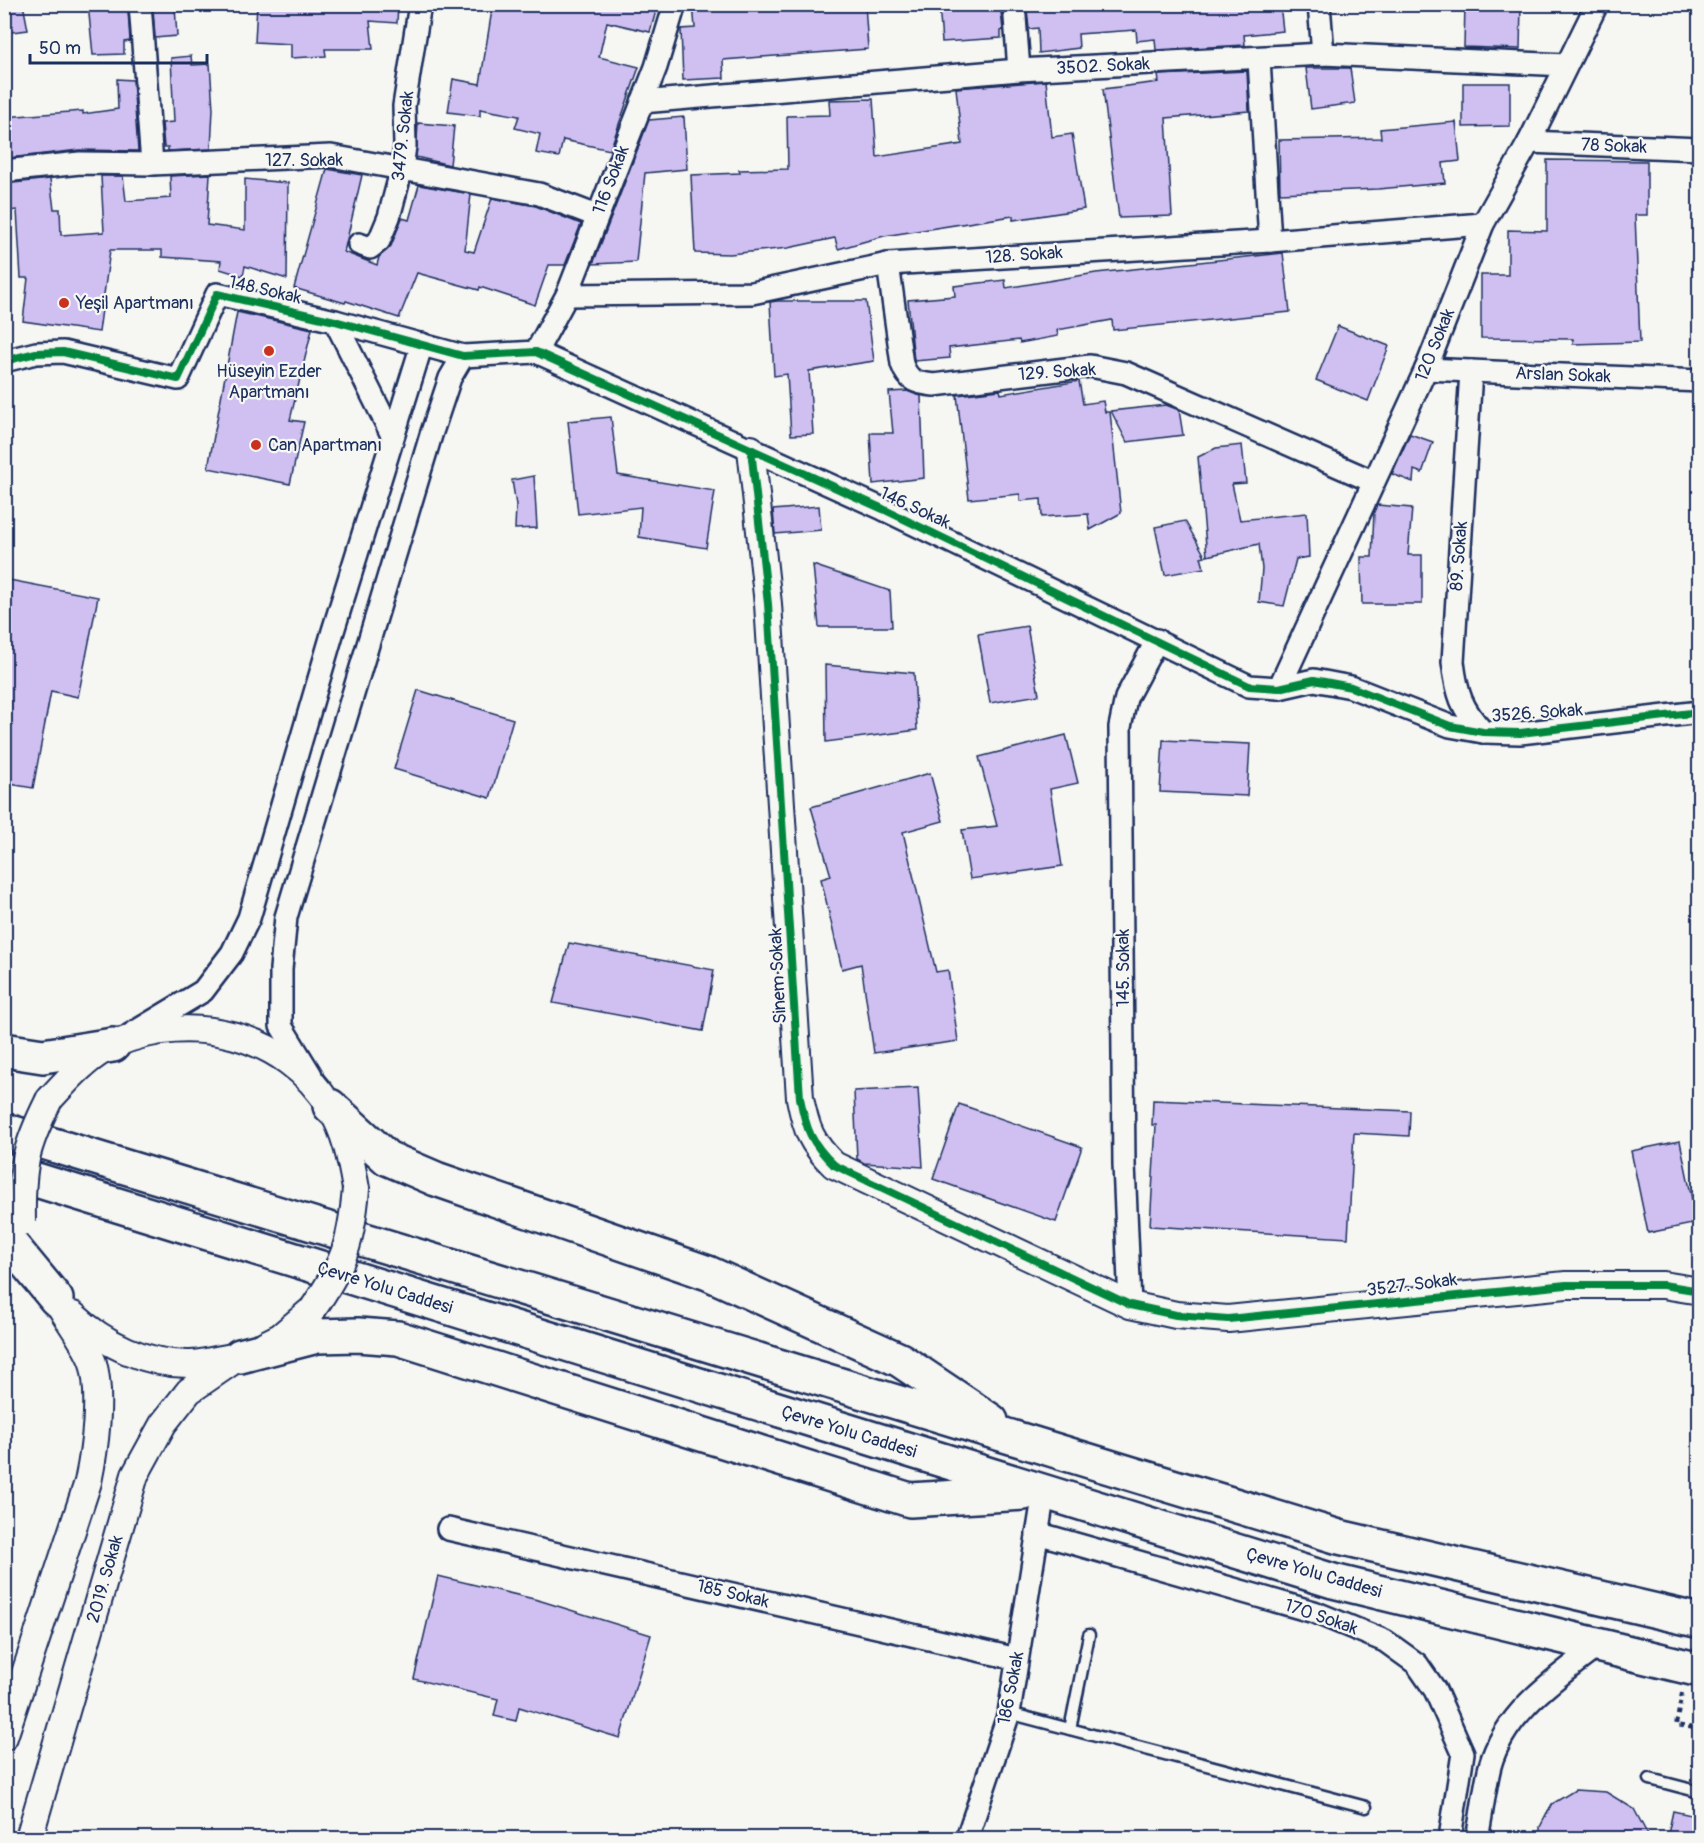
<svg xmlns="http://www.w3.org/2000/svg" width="1704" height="1843" viewBox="0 0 1704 1843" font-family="Pangolin,sans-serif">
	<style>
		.building { fill: #cfc0f1; stroke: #1b2f5e; stroke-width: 1.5 }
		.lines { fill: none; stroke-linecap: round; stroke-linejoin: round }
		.service-casing { stroke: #1b2f5e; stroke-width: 15 }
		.minor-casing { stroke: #1b2f5e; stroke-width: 26 }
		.tertiary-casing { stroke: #1b2f5e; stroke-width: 30 }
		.trunk-casing { stroke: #1b2f5e; stroke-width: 38 }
		.path { stroke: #1b2f5e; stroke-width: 4; stroke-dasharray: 4.5 4.5; stroke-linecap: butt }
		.service { stroke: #f6f6f2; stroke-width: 10 }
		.minor { stroke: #f6f6f2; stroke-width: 21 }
		.tertiary { stroke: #f6f6f2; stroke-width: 26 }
		.trunk { stroke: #f6f6f2; stroke-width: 33 }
		.tertiary-bridge-casing { stroke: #1b2f5e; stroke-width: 30; stroke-linecap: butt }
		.tertiary-bridge { stroke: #f6f6f2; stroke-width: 26 }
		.cycleway-casing { stroke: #f6f6f2; stroke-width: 11 }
		.cycleway { stroke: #00873e; stroke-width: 8 }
		.poi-dot { fill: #c8321e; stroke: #f6f6f2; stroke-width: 2 }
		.labels { text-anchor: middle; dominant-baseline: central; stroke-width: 4.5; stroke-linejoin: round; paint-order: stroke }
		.street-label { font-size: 18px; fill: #1b2f5e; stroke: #f6f6f2 }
		.poi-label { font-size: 18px; fill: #1b2f5e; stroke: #f6f6f2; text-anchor: start }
	</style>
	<rect width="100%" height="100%" fill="#f6f6f2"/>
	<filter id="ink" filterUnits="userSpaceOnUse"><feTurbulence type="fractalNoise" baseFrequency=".0167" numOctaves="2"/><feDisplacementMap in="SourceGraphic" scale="12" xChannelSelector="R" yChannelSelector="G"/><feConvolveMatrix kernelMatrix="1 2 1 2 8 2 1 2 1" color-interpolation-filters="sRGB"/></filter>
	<g filter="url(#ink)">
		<g class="building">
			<path d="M4,4H23L28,30L4,33Z"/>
			<path d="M88,4H123V10H128L130,41L124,42V54L93,55Z"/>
			<path d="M257,4H323V8L343,9V4H398L397,23L370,21L373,49H325L326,56L291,58V44L255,42Z"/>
			<path d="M493,4H658L650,32L607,22L599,57L639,67L610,150L563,140L559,157L536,153L540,134L515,128L519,116L480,109V116L448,112L453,79L480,84Z"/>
			<path d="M693,4H865L868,49L723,60L724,78L683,80L681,29L695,28Z"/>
			<path d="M939,4H1000L1003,30L1001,31V38L942,42Z"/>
			<path d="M1066,4H1280L1283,31L1244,35L1245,45L1156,50L1155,39L1137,41L1136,30L1078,34L1079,48L1039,53L1038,28L1029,29L1027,9Z"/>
			<path d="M1465,4L1521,5L1520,49L1464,47Z"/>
			<path d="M175,7L177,36L155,38L153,8Z"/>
			<path d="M191,56L192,65L210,64L213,109L211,149L168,151V147H164L162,123L174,122L171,58Z"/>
			<path d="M1306,68H1350L1355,103L1311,109Z"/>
			<path d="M1247,71L1249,111L1166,118L1172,216L1119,218L1103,89L1159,82L1158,75Z"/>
			<path d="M117,79L133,80L138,151L79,150L9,158L4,117L83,111V114L118,109Z"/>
			<path d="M1046,81L1052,137L1072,134L1084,209L1013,220V216L884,236L838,249L835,238L788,248L730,254L695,253L691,175L740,173L739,170L788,169L787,116L830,115L829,100L873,99L877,157L962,144L956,88Z"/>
			<path d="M1463,83H1510V126L1463,127Z"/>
			<path d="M684,117L687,169L645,173L636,262L593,264L649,120Z"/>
			<path d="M1456,122L1460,161L1443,163L1445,183L1378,189L1280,193L1279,140L1381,138L1380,129Z"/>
			<path d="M418,123L454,126L450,165L416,157Z"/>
			<path d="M1547,160L1647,161V215H1635L1640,342L1573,344V339L1481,338V275H1508V230L1547,231Z"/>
			<path d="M327,169L362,175L344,252L377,265L379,257L391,246L402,218L409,220L419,185L471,194L465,250L474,252L492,198L536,206L581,224L565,265H549L535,305L480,287L479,290L417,273L399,318L346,301L345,303L294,288Z"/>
			<path d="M210,174L207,225L245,230V179L288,183L287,279L245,266L243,276L220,269L221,261L162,257V250H110L99,332L23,321L28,278H21L17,210L7,211L4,184L50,179L54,209H60L61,235L104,232L101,176H123L126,201L171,198L170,176Z"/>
			<path d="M1283,253L1290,312L1113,330L1112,320L1057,330L1058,336L1020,343L1019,340L949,348L950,358L914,361L908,300L955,296L954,286L1005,280L1006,288L1096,273Z"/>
			<path d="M777,301H866L874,361L809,371L813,434L791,435L787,374L774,376L770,302Z"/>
			<path d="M237,312L312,329L290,420L304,422L290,484L208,468Z"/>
			<path d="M1338,326L1389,346L1368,401L1316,380Z"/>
			<path d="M1079,381L1083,404L1103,401L1105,412H1110L1121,513L1090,530L1088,514L1042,517L1041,499L1020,501V494L969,499L957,395L1000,390L1001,394Z"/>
			<path d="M907,391L921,396L924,478L873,484L870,433H893L889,392Z"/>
			<path d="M1166,405L1179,410L1183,435L1127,442L1111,411Z"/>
			<path d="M611,417L618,475L715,491L706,548L639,537L641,507L578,514L568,421Z"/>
			<path d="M1410,434L1433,442L1422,473L1414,470L1413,482L1392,474Z"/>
			<path d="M1242,445L1246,483L1232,484L1240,520L1307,513L1309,557L1296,559L1284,606L1259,602L1262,569L1259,544L1207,556L1198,457L1216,448Z"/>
			<path d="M534,476L537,528L515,529L516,505L512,480Z"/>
			<path d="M1377,505L1412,508L1408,555H1422V604H1362L1361,557H1372L1374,512Z"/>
			<path d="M819,506L821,530L775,534L773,510Z"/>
			<path d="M1185,521L1205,556L1201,557L1204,568L1165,575L1155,527Z"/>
			<path d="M813,565L890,591L892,627H819Z"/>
			<path d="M4,579L98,597L78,697L51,691L33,788L4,783Z"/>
			<path d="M1027,626L1039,695L990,703L978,634Z"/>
			<path d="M825,665L914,673L917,730L826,742Z"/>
			<path d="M418,690L513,719L490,798L394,769Z"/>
			<path d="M1066,735L1078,783L1050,789L1062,866L970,879L962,830L997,826L979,757Z"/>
			<path d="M1163,740L1250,744L1247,796L1160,792Z"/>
			<path d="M930,773L943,821L903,832L936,972L948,970L958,1041L874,1053L861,964L842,969L821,879L831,876L811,807Z"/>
			<path d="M569,943L714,970L703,1031L553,1003Z"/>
			<path d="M918,1088L923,1167L864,1163L857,1159L854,1091Z"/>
			<path d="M1153,1100L1410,1111L1409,1136L1354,1133L1348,1238L1150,1226L1156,1125H1152Z"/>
			<path d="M959,1104L1082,1147L1056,1222L933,1179Z"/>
			<path d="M1680,1141L1697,1223L1648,1233L1631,1151Z"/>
			<path d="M438,1576L538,1600L651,1635L620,1738L519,1707L516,1721L494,1716L498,1699L414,1679Z"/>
			<path d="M1575,1790L1606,1792L1634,1809L1650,1839H1540V1827L1552,1804Z"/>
			<path d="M1673,1811L1700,1817V1839H1667Z"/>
		</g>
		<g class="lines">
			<g class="service-casing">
				<g id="service">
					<path d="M1009,1713L1366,1807"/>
					<path d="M1070,1729L1089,1635"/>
					<path d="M1650,1779L1700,1792"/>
				</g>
			</g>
			<g class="minor-casing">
				<g id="minor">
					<path d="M140,4L152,164"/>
					<path d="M1014,4L1019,70"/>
					<path d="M1319,4L1323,54"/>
					<path d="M1259,60L1270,241"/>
					<path d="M642,102L1019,70L1323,54L1566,65"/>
					<path d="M1529,142L1700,149"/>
					<path d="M4,171L80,163L152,164L331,156L539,194L597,216"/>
					<path d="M359,244L370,248L379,241L389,217L402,168L405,146L404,106L420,4"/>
					<path d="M888,264L902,364C908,381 916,383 934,385L1090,366L1126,373L1372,481"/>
					<path d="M567,295L752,293L888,264L1270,241L1483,224"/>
					<path d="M335,321L392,435"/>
					<path d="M536,352L567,295L656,67L675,4"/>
					<path d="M4,361L36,353L63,352L178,379L217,294L335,321L463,356L536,352L883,509L1249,686L1279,688L1314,680L1351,687L1450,726L1483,732L1520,733L1700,712"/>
					<path d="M1426,369L1700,381"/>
					<path d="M1471,371L1453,662C1457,694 1461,708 1483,732"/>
					<path d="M1279,688L1426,369L1483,224L1529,142L1597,4"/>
					<path d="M130,1035L203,991L232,953L249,918L333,631L422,344"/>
					<path d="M311,1075L281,1026V969L286,917L431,435L450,378L463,356"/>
					<path d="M1130,1305L1124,1164L1120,727L1126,698L1157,640"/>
					<path d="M448,1529L1017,1659"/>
					<path d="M1037,1533L1314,1612L1385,1641L1417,1664L1435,1690L1463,1753L1450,1838"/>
					<path d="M967,1838L1009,1713L1044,1492"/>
					<path d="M1477,1838C1482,1815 1484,1790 1490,1766C1505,1712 1556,1678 1598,1646"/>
				</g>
			</g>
			<g class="tertiary-casing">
				<g id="tertiary">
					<path d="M751,449L768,604L800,1098C806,1129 811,1143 834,1165L1130,1305L1176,1315L1228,1319L1566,1285H1663L1700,1291"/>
					<path d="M49,1100C68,1079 88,1056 115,1044C191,1011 286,1034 330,1107C346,1133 351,1160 356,1189"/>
					<path d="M73,1315C104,1344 147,1365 191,1364C204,1363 219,1359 232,1357"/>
					<path d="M266,1344L280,1337L313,1309"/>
					<path d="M4,1737L88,1482C95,1449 102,1396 93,1363C87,1344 66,1318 56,1299"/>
					<path d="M29,1838L135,1475L163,1424L189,1391L240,1356"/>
				</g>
			</g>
			<g class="trunk-casing">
				<g id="trunk">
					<path d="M4,1050L43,1056L113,1045"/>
					<path d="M330,1106L387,1158L436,1179L708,1273L900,1360L991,1421"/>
					<path d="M4,1130L1339,1537L1700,1621"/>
					<path d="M4,1170L1333,1581L1700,1670"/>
					<path d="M4,1236L56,1299"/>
					<path d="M240,1356L317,1336L358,1335L398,1338L910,1500L1024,1493"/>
				</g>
			</g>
			<path class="path" d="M1682,1693L1676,1725L1700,1729"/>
			<use href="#service" class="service"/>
			<use href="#minor" class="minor"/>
			<use href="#tertiary" class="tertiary"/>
			<use href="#trunk" class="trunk"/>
			<g class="tertiary-bridge-casing">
				<g id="tertiary-bridge">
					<path d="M22,1222C21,1167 25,1148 49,1100"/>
					<path d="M313,1309C344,1263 351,1245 356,1189"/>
				</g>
			</g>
			<use href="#tertiary-bridge" class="tertiary-bridge"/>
			<g class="cycleway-casing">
				<g id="cycleway">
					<path d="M4,361L36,353L63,352L178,379L217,294L335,321L463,356L536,352L883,509L1249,686L1279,688L1314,680L1351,687L1450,726L1483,732L1520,733L1700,712"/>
					<path d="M751,449L768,604L800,1098C806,1129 811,1143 834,1165L1130,1305L1176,1315L1228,1319L1566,1285H1663L1700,1291"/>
				</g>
			</g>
			<use href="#cycleway" class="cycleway"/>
		</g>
	</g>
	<g class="poi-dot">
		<circle cx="64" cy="303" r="6"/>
		<circle cx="269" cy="351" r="6"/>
		<circle cx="256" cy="445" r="6"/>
	</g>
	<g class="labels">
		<g class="street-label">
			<text transform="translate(1103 66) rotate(-3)">3502. Sokak</text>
			<text transform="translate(403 136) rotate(-84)">3479. Sokak</text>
			<text transform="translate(1614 146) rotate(2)">78 Sokak</text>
			<text x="304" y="160">127. Sokak</text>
			<text transform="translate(611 180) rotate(-69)">116 Sokak</text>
			<text transform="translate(1024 255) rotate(-4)">128. Sokak</text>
			<text transform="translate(265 290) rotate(13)">148 Sokak</text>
			<text transform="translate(1435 345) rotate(-68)">120 Sokak</text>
			<text transform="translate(1057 372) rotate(-4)">129. Sokak</text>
			<text transform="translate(1563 375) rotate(2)">Arslan Sokak</text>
			<text transform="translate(915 508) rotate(25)">146 Sokak</text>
			<text transform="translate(1459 556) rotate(-86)">89. Sokak</text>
			<text transform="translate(1537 713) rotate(-4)">3526. Sokak</text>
			<text transform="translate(1123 968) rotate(-90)">145. Sokak</text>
			<text transform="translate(778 976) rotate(-93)">Sinem Sokak</text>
			<text transform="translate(1412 1285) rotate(-7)">3527. Sokak</text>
			<text transform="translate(385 1288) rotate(17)">Çevre Yolu Caddesi</text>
			<text transform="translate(849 1432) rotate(17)">Çevre Yolu Caddesi</text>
			<text transform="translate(1314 1573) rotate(16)">Çevre Yolu Caddesi</text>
			<text transform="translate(105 1579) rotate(-74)">2019. Sokak</text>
			<text transform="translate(733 1594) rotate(13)">185 Sokak</text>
			<text transform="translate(1321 1617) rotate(19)">170 Sokak</text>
			<text transform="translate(1011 1688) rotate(-79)">186 Sokak</text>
		</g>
		<g class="poi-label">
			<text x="76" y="303">Yeşil Apartmanı</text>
			<text x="269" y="371" text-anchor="middle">Hüseyin Ezder<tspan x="269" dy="21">Apartmanı</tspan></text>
			<text x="268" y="445">Can Apartmanı</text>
		</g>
	</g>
	<rect width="1704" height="1843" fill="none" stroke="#f6f6f2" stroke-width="24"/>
	<rect x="12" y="12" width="1680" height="1819" fill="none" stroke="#1b2f5e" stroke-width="2" filter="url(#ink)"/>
	<path d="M30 54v9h177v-9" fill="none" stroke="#1b2f5e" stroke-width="3"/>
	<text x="39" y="54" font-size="18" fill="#1b2f5e" stroke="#f6f6f2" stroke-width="4.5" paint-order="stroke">50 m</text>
</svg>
